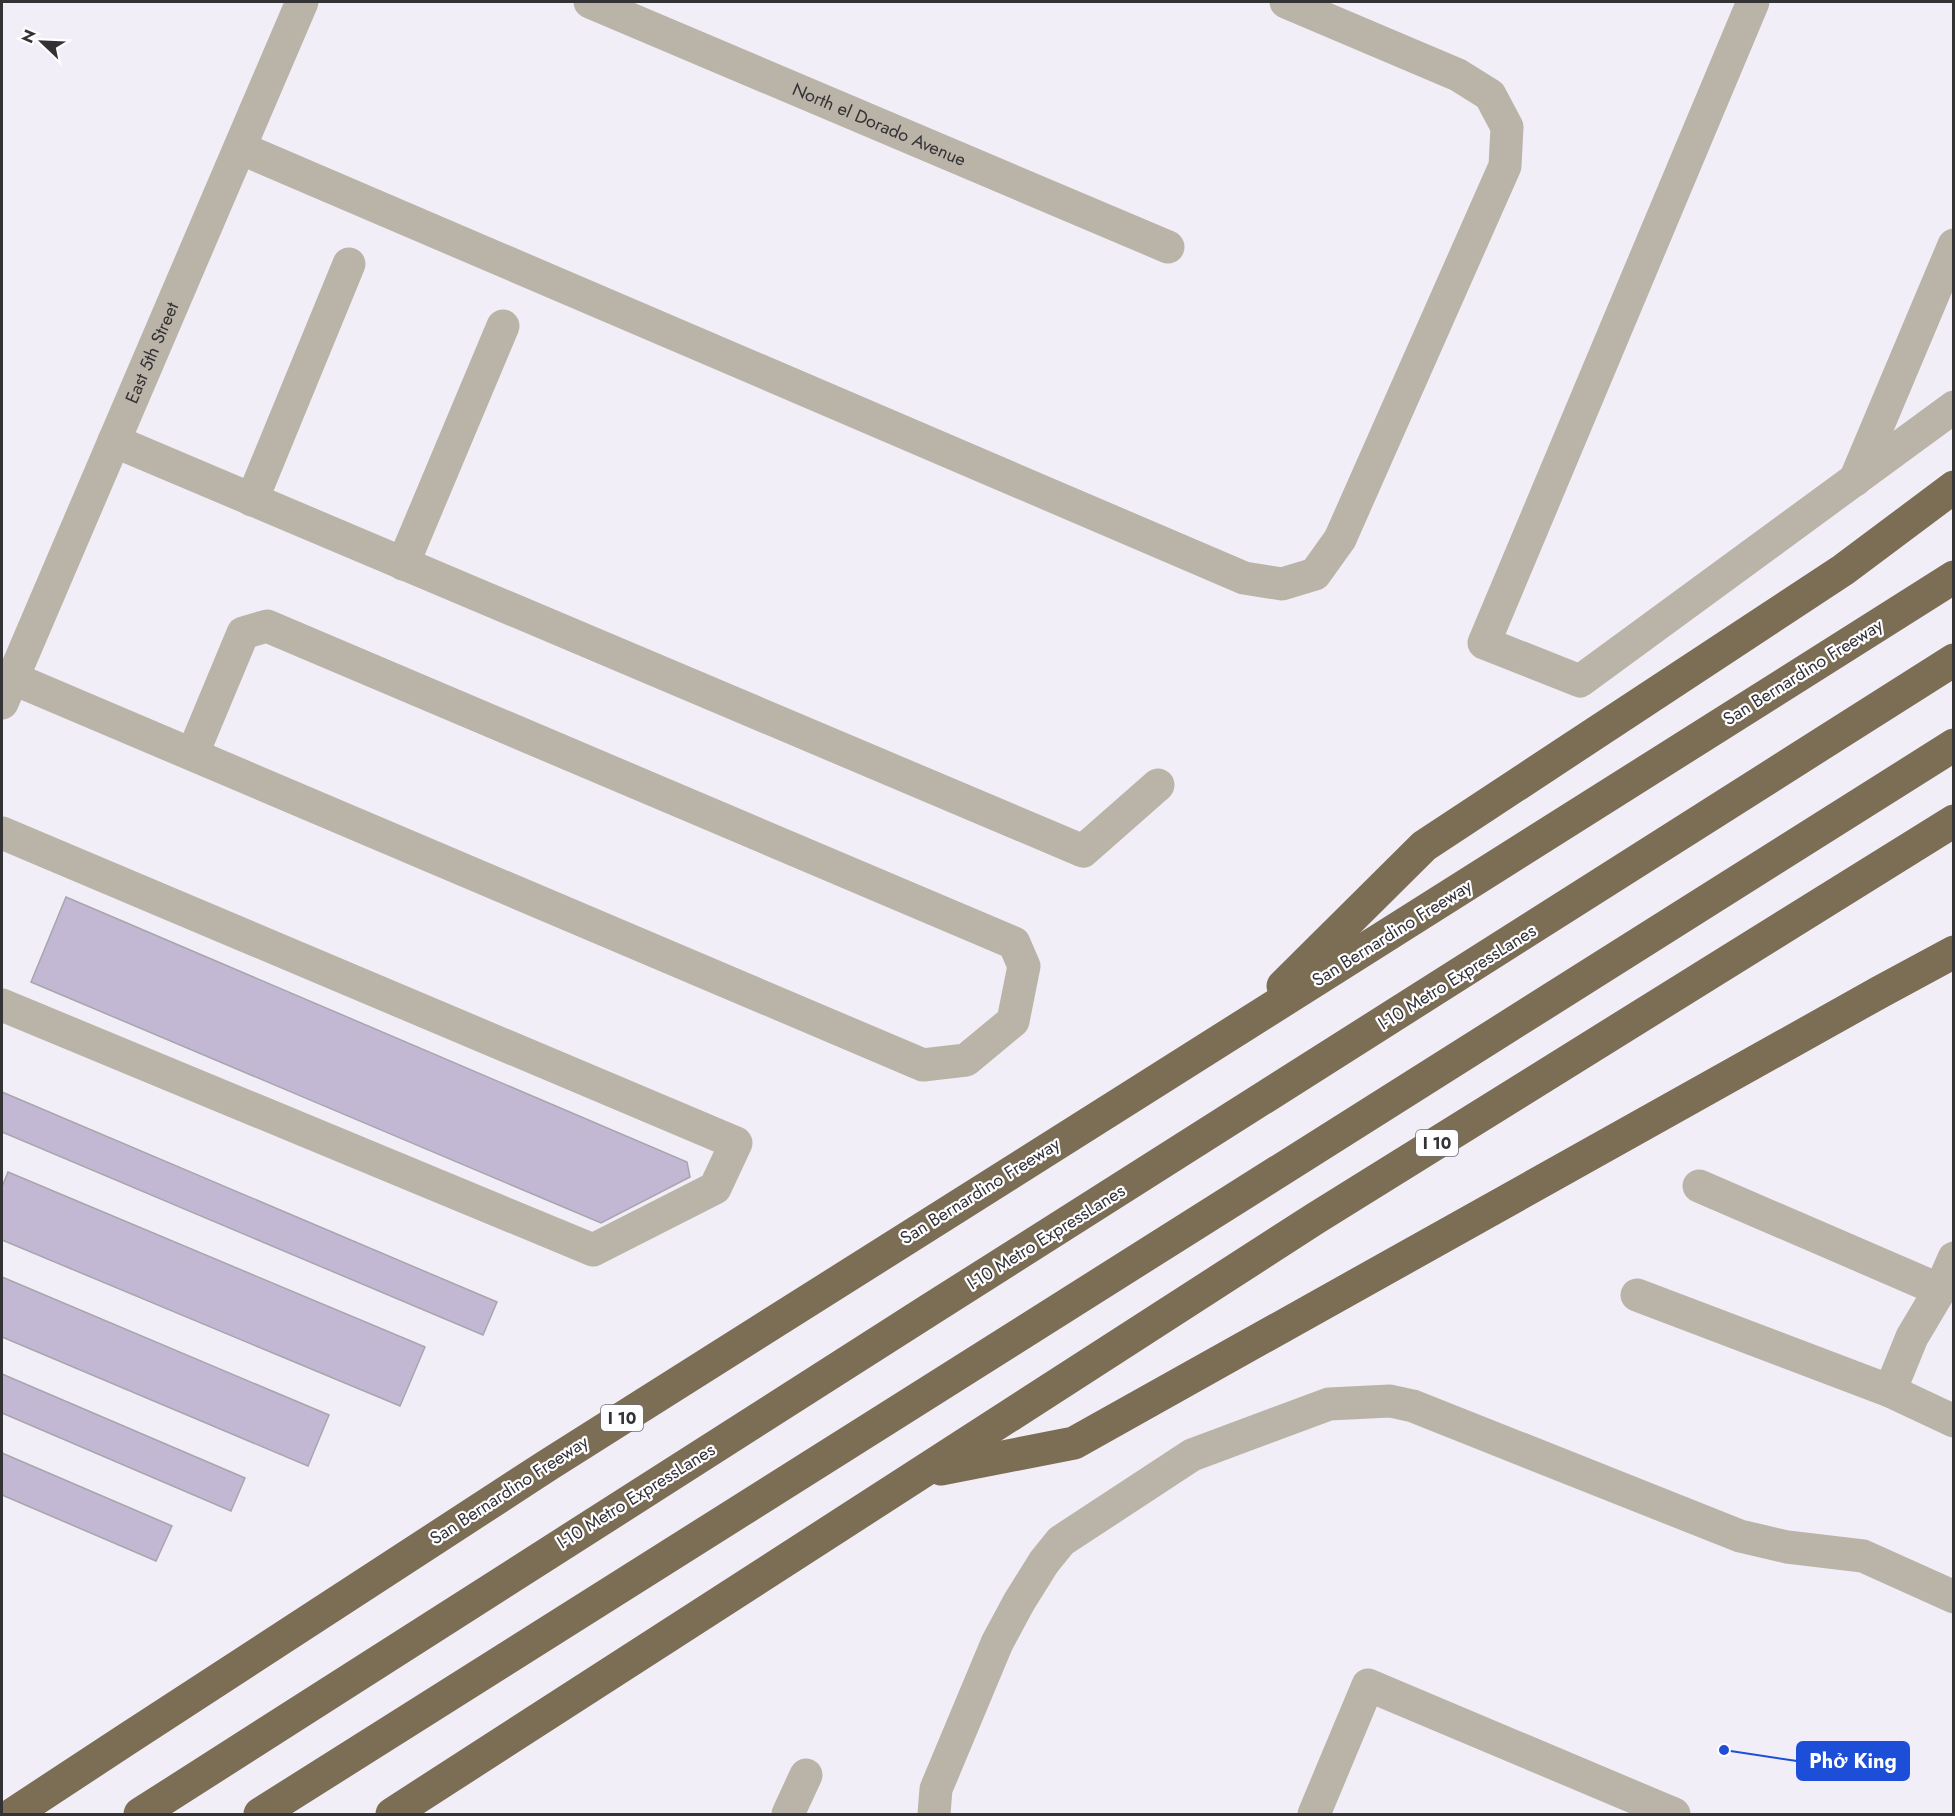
<svg xmlns="http://www.w3.org/2000/svg" width="1955" height="1816" viewBox="0 0 1955 1816" font-family="Jost,sans-serif">
	<style>
		.building { fill: #c2b8d4; stroke: #a8a5ad; stroke-width: 1.5 }
		.lines { fill: none; stroke-linecap: round; stroke-linejoin: round }
		.minor { stroke: #bab3a7; stroke-width: 33 }
		.highway { stroke: #7c6d55; stroke-width: 33 }
		.labels { text-anchor: middle; dominant-baseline: central; stroke-width: 4.5; stroke-linejoin: round; paint-order: stroke }
		.shield { fill: #fefdff; stroke: #706f72; stroke-width: 1.5 }
		.shield-label { font-size: 16px; font-weight: bold; fill: #333235 }
		.street-label { font-size: 18px; fill: #333235; stroke: #fefdff }
		.leader { fill: none; stroke: #1d4ed8; stroke-width: 2 }
		.callout-dot { fill: #1d4ed8; stroke: #fefdff; stroke-width: 2 }
		.callout { fill: #1d4ed8; stroke: #1d4ed8; stroke-width: 2 }
		.callout-label { font-size: 20px; text-anchor: middle; font-weight: bold; fill: #fff }
	</style>
	<rect width="100%" height="100%" fill="#f1eef7"/>
	<g class="building">
		<path d="M66,897L687,1162L690,1177L601,1223L31,982Z"/>
		<path d="M2,1092L497,1302L483,1335L2,1132Z"/>
		<path d="M8,1172L425,1347L400,1406L2,1240V1187Z"/>
		<path d="M2,1277L329,1415L308,1466L2,1337Z"/>
		<path d="M2,1374L245,1478L231,1511L2,1413Z"/>
		<path d="M2,1453L172,1526L156,1561L2,1495Z"/>
	</g>
	<g class="lines">
		<g class="minor">
			<path id="s1" d="M590,2L1168,247"/>
			<path d="M1753,2L1484,643L1580,681L1954,407"/>
			<path d="M240,148L1244,578L1282,584L1315,574L1340,539L1505,166L1507,127L1490,95L1458,75L1286,2"/>
			<path d="M114,441L1083,851L1158,785"/>
			<path d="M1855,480L1954,245"/>
			<path d="M252,500L349,264"/>
			<path d="M403,564L503,326"/>
			<path d="M12,678L923,1065L966,1060L1013,1021L1024,966L1014,943L267,626L243,633L193,753"/>
			<path id="s2" d="M2,703L302,2"/>
			<path d="M2,833L736,1143L715,1188L593,1250L2,1005"/>
			<path d="M1699,1186L1940,1290"/>
			<path d="M1637,1295L1890,1391L1912,1337L1940,1290L1954,1258"/>
			<path d="M1890,1391L1954,1421"/>
			<path d="M788,1814L806,1775"/>
			<path d="M934,1814L936,1789L997,1643L1019,1602L1044,1562L1061,1541L1192,1455L1329,1404L1390,1401L1413,1406L1740,1536L1787,1547L1863,1556L1954,1597"/>
			<path d="M1314,1814L1368,1685L1674,1814"/>
		</g>
		<g class="highway">
			<path d="M1283,986L1424,846L1843,570L1954,487"/>
			<path d="M941,1469L1074,1443L1880,992L1954,952"/>
			<path d="M13,1814L124,1741L548,1465L1954,577"/>
			<path d="M140,1814C742,1425 1350,1046 1954,660"/>
			<path d="M260,1814L1954,745"/>
			<path d="M392,1814L1316,1218L1954,821"/>
		</g>
	</g>
	<g class="labels">
		<g class="shield">
			<rect x="1416" y="1130" width="42" height="26" rx="4.5"/>
			<rect x="601" y="1405" width="42" height="26" rx="4.5"/>
		</g>
		<g class="shield-label">
			<text x="1437" y="1143">I 10</text>
			<text x="622" y="1418">I 10</text>
		</g>
		<g class="street-label">
			<text stroke="none"><textPath href="#s1" startOffset="314">North el Dorado Avenue</textPath></text>
			<text stroke="none"><textPath href="#s2" startOffset="381">East 5th Street</textPath></text>
			<text transform="translate(1803 672) rotate(-32)">San Bernardino Freeway</text>
			<text transform="translate(1392 933) rotate(-32)">San Bernardino Freeway</text>
			<text transform="translate(1457 977) rotate(-32)">I-10 Metro ExpressLanes</text>
			<text transform="translate(980 1191) rotate(-32)">San Bernardino Freeway</text>
			<text transform="translate(1046 1237) rotate(-32)">I-10 Metro ExpressLanes</text>
			<text transform="translate(509 1490) rotate(-33)">San Bernardino Freeway</text>
			<text transform="translate(636 1496) rotate(-32)">I-10 Metro ExpressLanes</text>
		</g>
	</g>
	<path class="leader" d="M1724 1750L1797 1761"/>
	<circle class="callout-dot" cx="1724" cy="1750" r="6"/>
	<rect class="callout" x="1797" y="1742" width="112" height="38" rx="6"/>
	<g class="callout-label">
		<text x="1853" y="1768">Phở King</text>
	</g>
	<rect width="1955" height="1816" fill="none" stroke="#333235" stroke-width="6"/>
	<g transform="translate(42 42) rotate(293)" stroke="#fefdff" stroke-width="4.5" paint-order="stroke">
	<path d="M0-4.5L10 22L0 15L-10 22Z" fill="#333235"/>
	<text y="-9" font-size="16" font-weight="bold" text-anchor="middle" fill="#333235">N</text>
	</g>
</svg>
